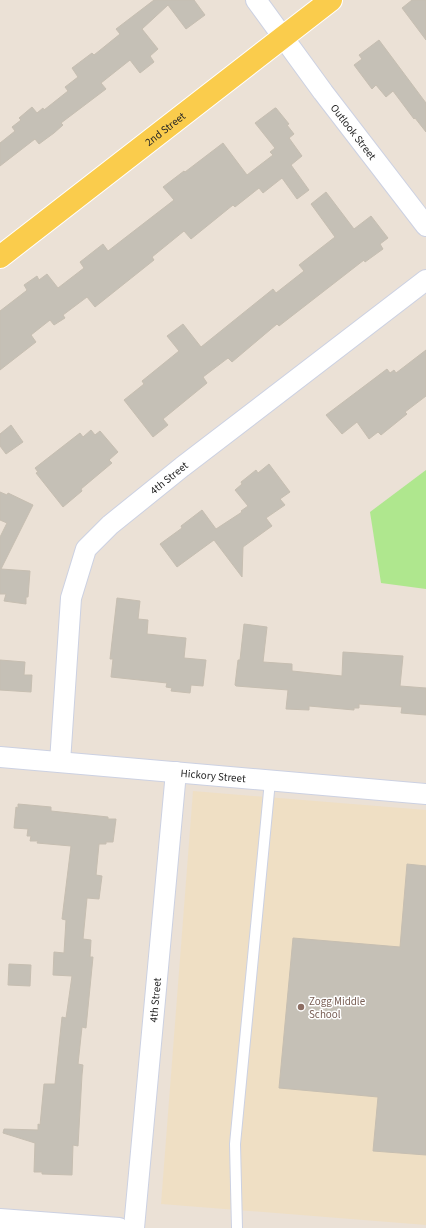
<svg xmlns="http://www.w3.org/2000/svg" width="426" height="1228" viewBox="0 0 426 1228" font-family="'Source Sans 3',sans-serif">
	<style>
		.education { fill: #efdfc4 }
		.green { fill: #afe78e }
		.building { fill: #c5c0b6; stroke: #c6beb1 }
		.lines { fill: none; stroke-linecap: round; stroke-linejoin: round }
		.lane-casing { stroke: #ccd1e2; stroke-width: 12 }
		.street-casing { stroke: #ccd1e2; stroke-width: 22 }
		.primary-casing { stroke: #fff; stroke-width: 24 }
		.lane { stroke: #fff; stroke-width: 10 }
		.street { stroke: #fff; stroke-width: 20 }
		.primary { stroke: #facc4c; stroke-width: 22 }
		.education-dot { fill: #8d6e63; stroke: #fff; stroke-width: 1.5 }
		.labels { text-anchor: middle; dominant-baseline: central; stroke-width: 3; stroke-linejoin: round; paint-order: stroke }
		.street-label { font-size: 11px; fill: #272727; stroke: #fff }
		.education-label { font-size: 11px; fill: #785e54; stroke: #fff; text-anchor: start }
	</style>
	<rect width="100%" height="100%" fill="#ebe1d6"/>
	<path class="education" d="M193,791L426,810V1225L161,1204Z"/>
	<path class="green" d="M426,470V589L381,583L370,512Z"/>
	<g class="building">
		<path d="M154,0H194L205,15L186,29L168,5L142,29L158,49L150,56L154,62L140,73L130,60L101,83L106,89L61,123L63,125L54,133L39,144L35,139L0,166V143L15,131L12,127L21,120L19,118L32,107L37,113L43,108L44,110L68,91L65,87L78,77L72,68L92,53L94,55L120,34L116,29Z"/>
		<path d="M412,0H426V40L402,8Z"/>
		<path d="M379,40L426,103V132L415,118L414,119L393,91L386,97L376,85L372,89L354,65L362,59L359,55Z"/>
		<path d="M275,108H276L289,124L287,125L294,134L289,138L302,156L291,165L309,190L297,199L282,178L263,193L259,188L235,207L233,205L191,239L184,231L152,257L154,260L95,307L87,297L63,315L65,318L54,325L50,320L31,335L36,342L0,370V311L26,291L27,290L24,285L37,276L39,280L47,274L58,288L84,268L80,262L103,244L108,251L174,200L163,187L184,171L185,172L223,143L247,175L273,155L270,152L275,148L255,123Z"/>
		<path d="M326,192L354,229L371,216L388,238L380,244L383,249L365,262L364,260L279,326L277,324L232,362L228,358L203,377L207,383L163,419L168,425L153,437L124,400L144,384L142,381L179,351L167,336L183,324L201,347L273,289L276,293L304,271L299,265L335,237L311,204Z"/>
		<path d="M426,350V396L405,412L407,414L381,435L378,432L369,439L357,422L342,434L326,415L387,369L390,373L394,370L396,373Z"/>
		<path d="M11,425L23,442L6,454L0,446V434Z"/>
		<path d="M91,430L95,435L100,431L118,452L109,460L112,463L81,489L82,491L63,507L36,473L38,472L35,468L80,433L83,437Z"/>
		<path d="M269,464L290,492L280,499L285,505L266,518L272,526L243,547L242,577L214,540L177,567L160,544L182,528L181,526L202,510L216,529L242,512L241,511L248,506L235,490L242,484L241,482L256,470L258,473Z"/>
		<path d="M0,492L7,495L8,493L33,505L1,569L30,571L28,597H26V604L4,601L6,594H0V537L7,523L0,520Z"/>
		<path d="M117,598L140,601L138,619L148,620L147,634L186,638L184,658L206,660L203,686L191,685L190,693L171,691L172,688L166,687L167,683L111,677L113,659H110Z"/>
		<path d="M244,624L267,627L263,662L292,664V671L342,676L343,652L403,656L400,686L426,688V715L401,713L402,707L359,704V708H354V710L309,706V710L286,709L288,690L236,686L235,685L238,660H240Z"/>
		<path d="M0,660L25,662L24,675H32L31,692L0,690Z"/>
		<path d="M18,804L51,807V811L108,817V819H116L113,842H106V844H99L96,875L102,876L99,899L87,898L83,939L91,940L90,957H93L86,1028L82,1027L78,1064L83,1065L82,1075L78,1146L73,1145L72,1175L42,1174V1172H34L35,1143L3,1133L4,1129L38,1130V1124L40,1125L44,1084H55L62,1017L66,1018L72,976L53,975L54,952L64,953L66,920L62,919L71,846L37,843L38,841H30L31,836H27L28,829L14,828L16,807L18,808Z"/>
		<path d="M407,864L426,866V1155L373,1151L378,1097L279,1088L293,938L400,947Z"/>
		<path d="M9,964L31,965L30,986L8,985Z"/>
	</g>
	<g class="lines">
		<g class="lane-casing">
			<path id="lane" d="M237,1228L235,1144L270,781"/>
		</g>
		<g class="street-casing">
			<g id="street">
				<path id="s1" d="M256,0L323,92L426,226"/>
				<path id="s2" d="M0,757L426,794"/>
				<path id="s3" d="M60,762L71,598L86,549L110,525L182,467L426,280"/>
				<path d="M0,1219L119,1228"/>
				<path id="s4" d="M134,1228L176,772"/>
			</g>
		</g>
		<g class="primary-casing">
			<g id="primary">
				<path id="s5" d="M0,257L331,0"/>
			</g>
		</g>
		<use href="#lane" class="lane"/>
		<use href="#street" class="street"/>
		<use href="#primary" class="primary"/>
	</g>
	<circle class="education-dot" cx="301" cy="1007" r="4"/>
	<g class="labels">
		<g class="street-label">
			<text stroke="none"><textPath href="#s5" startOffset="209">2nd Street</textPath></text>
			<text stroke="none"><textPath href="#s1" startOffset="164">Outlook Street</textPath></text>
			<text stroke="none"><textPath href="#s3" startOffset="325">4th Street</textPath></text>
			<text stroke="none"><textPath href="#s2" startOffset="214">Hickory Street</textPath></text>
			<text stroke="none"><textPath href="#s4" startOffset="229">4th Street</textPath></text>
		</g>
		<g class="education-label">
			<text x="309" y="1001">Zogg Middle<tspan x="309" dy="13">School</tspan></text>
		</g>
	</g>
</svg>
